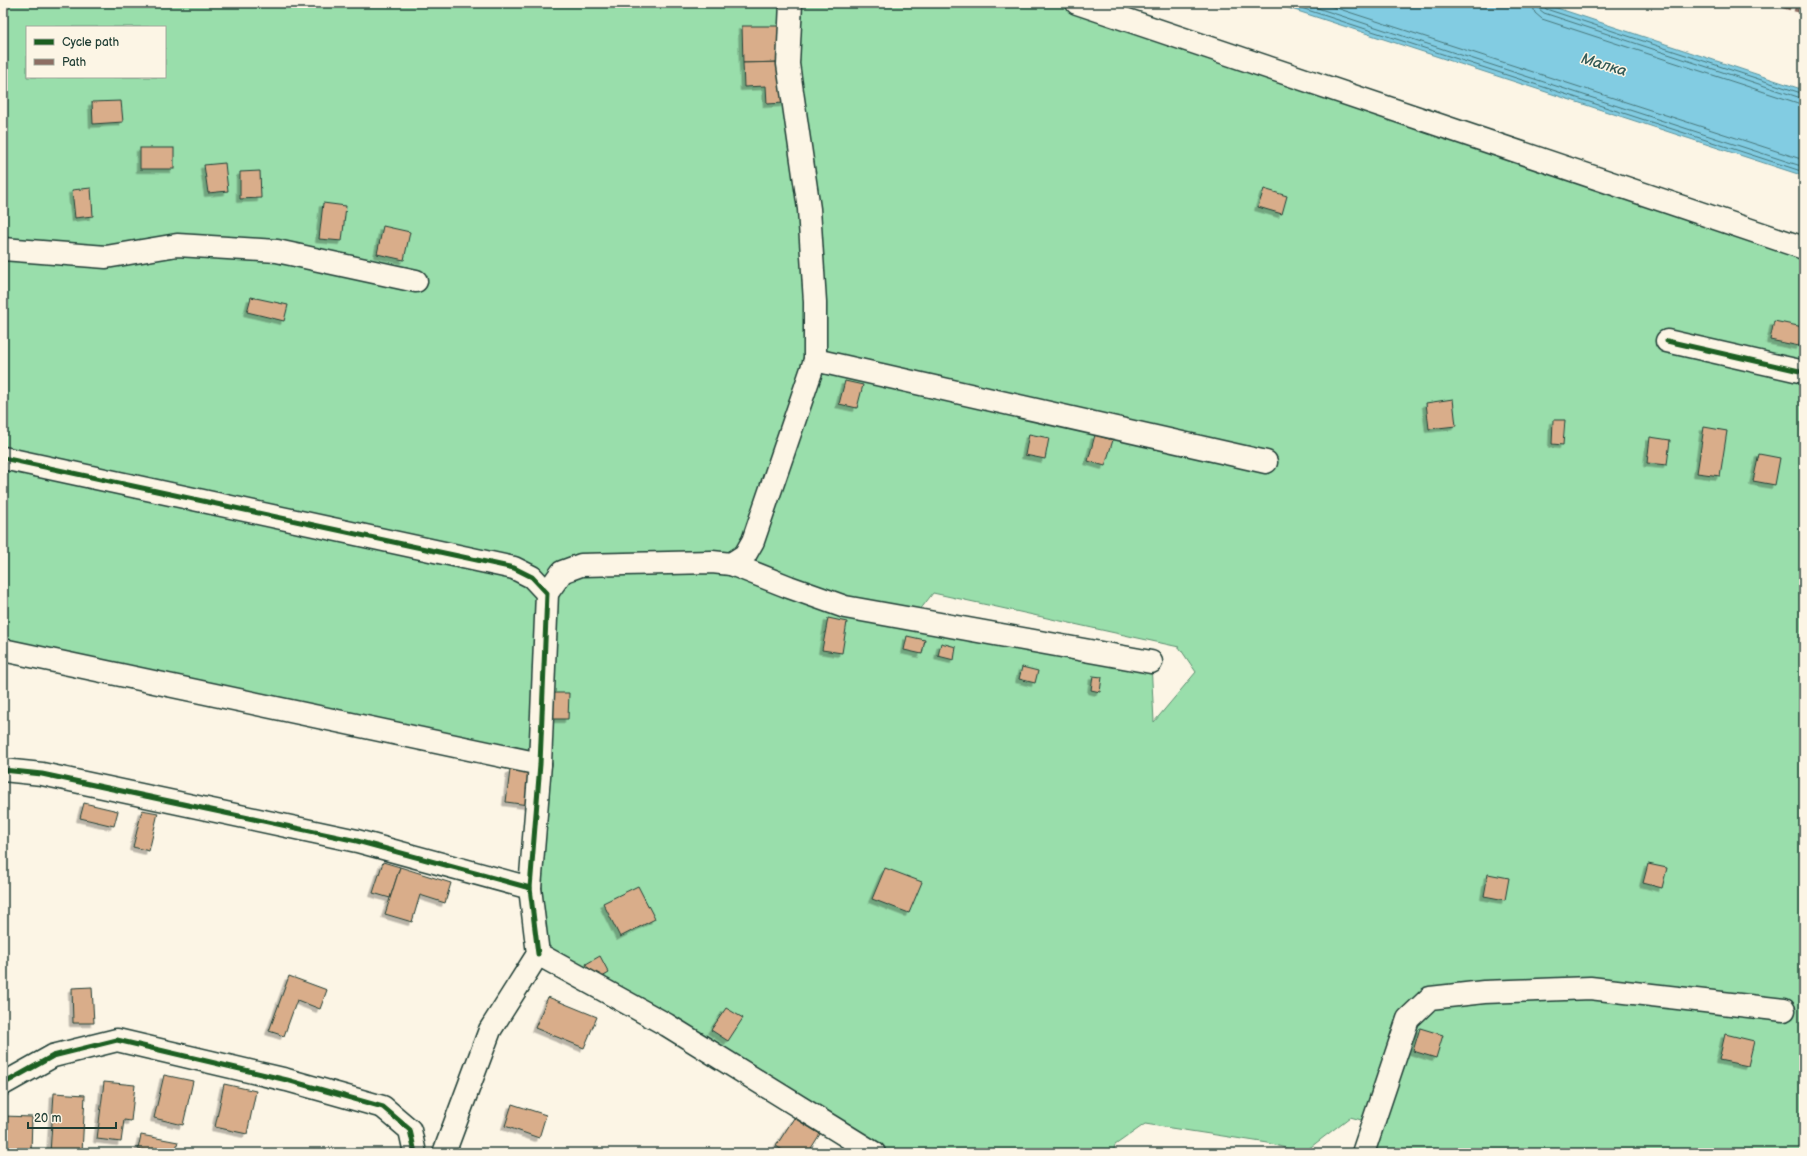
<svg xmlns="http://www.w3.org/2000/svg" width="1807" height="1156" viewBox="0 0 1807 1156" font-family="'Balsamiq Sans',sans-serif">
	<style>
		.green { fill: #99deab; stroke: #5c8e70; fill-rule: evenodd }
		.water { fill: #82cce2; stroke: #5a939c }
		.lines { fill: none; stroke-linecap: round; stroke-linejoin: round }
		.shore { stroke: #47767a; stroke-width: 1 }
		.building { fill: #d9ad8a; stroke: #1f3d34; filter: url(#shadow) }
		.minor-casing { stroke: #1f3d34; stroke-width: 25 }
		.minor { stroke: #fcf5e5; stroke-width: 22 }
		.quiet { stroke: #8d6e63; stroke-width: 4; stroke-dasharray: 8 4; stroke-linecap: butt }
		.cycleway-casing { stroke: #fcf5e5; stroke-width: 8 }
		.cycleway { stroke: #1b5e20; stroke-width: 5 }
		.labels { text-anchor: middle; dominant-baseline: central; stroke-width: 3; stroke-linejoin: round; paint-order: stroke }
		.water-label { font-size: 15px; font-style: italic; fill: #335a57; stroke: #fcf5e5 }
	</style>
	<defs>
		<filter id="shadow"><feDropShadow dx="-3.5" dy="3.5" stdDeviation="0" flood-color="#0004"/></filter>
	</defs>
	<rect width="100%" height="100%" fill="#fcf5e5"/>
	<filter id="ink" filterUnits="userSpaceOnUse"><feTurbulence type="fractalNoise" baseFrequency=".025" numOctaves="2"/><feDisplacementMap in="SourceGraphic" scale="8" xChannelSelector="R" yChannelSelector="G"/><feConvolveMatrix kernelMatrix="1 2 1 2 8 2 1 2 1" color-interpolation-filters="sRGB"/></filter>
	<g filter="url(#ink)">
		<path class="green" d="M3,3H1077L1804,248V1153H1363L1373,1123L1350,1117L1303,1153L1268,1143L1145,1124L1115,1145L1113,1153H874L538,954L540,764L3,650ZM27,27H165V77H27ZM933,593L1179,647L1196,672L1154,722L1151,662L913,619Z"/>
		<path class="water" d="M1273,3H1542L1804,90V176Z"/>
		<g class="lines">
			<g class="shore">
				<path d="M1286,3L1804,172"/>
				<path d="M1302,3L1804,167"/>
				<path d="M1321,3L1804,160"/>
				<path d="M1532,3L1535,13L1542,19L1804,105"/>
				<path d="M1538,3L1539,9L1544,13L1804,99"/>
				<path d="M1543,3L1544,6L1546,9L1804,94"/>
			</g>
		</g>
		<g class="building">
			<path d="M742,26H783V62L743,63Z"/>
			<path d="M783,62L784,103L767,104L766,86L744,87L743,63Z"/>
			<path d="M121,101L123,122L93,124L92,102Z"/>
			<rect x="140" y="148" width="34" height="21"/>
			<path d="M225,163L228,191L208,193L204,165Z"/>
			<path d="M260,171L261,198L240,199V172Z"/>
			<path d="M91,188L93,216L75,218L72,190Z"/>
			<path d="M1264,189L1287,196L1282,214L1258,207Z"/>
			<path d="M323,203L346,206L342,241L319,239Z"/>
			<path d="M383,226L410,232L404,260L377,254Z"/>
			<path d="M251,297L288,305L284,321L247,312Z"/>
			<path d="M1774,321L1803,327L1799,346L1770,340Z"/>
			<path d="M845,381L863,385L857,408L839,404Z"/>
			<path d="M1453,399L1456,426L1429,429L1426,403Z"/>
			<path d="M1553,420H1565L1563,445L1552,444Z"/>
			<path d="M1704,427L1727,431L1720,476L1697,473Z"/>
			<path d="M1029,434L1049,438L1045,459L1025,455Z"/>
			<path d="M1095,435L1113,440L1105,466L1088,461Z"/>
			<path d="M1650,437L1670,440L1667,465L1647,463Z"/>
			<path d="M1759,454L1780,458L1775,485L1753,481Z"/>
			<path d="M828,618L847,622L842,653L822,650Z"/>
			<path d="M907,636L925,640L922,654L904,650Z"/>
			<path d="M941,643L956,647L954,660L938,656Z"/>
			<path d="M1022,667L1038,671L1035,683L1019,679Z"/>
			<path d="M1093,676L1102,677L1100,692L1091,690Z"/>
			<path d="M550,693H569L568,719H549Z"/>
			<path d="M510,770L532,773L528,805L506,802Z"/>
			<path d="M84,803L118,811L114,826L80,818Z"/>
			<path d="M142,810L158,813L149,851L133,847Z"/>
			<path d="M383,862L400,867L390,898L373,893Z"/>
			<path d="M1648,864L1667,868L1662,888L1643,883Z"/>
			<path d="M400,867L451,883L445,903L420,895L412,922L385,914Z"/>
			<path d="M885,868L922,882L909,913L872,899Z"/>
			<path d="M1488,874L1509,878L1505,900L1484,896Z"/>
			<path d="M638,886L655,919L620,937L603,903Z"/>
			<path d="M600,956L609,973L595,981L586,964Z"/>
			<path d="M289,976L327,990L320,1009L297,1000L284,1036L269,1031Z"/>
			<path d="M92,987L94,1023H73L72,988Z"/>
			<path d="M548,997L597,1017L584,1048L535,1028Z"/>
			<path d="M726,1008L743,1018L728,1041L711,1030Z"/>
			<path d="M1420,1028L1443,1035L1436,1058L1413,1051Z"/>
			<path d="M1725,1034L1754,1041L1748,1066L1719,1060Z"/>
			<path d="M164,1075L193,1081L183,1125L154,1118Z"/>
			<path d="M104,1082L135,1085L131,1121L124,1120L121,1142L97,1139Z"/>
			<path d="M224,1084L256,1091L247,1134L215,1127Z"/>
			<path d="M54,1093L85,1095L82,1153H50Z"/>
			<path d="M512,1104L546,1115L539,1138L505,1126Z"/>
			<path d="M3,1116L32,1117L31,1153H3Z"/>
			<path d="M794,1118L820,1134L808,1153H787L776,1146Z"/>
			<path d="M141,1135L178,1142L175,1153H157L138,1149Z"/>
		</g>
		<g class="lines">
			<g class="minor-casing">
				<g id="minor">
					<path d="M1077,3L1804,248"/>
					<path d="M3,249L106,257L177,245L277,251L416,281"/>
					<path d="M1667,341L1804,372"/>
					<path d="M815,360L1266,462"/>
					<path d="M3,458L514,568L532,577L547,593L540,764L530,888L538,954"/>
					<path d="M731,564L789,587L845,607L1151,662"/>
					<path d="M547,593L562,572L581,565L712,562L731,564L745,555L753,541L815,360V302L809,209L788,64L791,3"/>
					<path d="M3,650L540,764"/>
					<path d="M3,770L42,774L357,841L530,888"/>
					<path d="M3,1084L53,1056L117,1040L287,1080L383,1107L410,1130L415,1153"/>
					<path d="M444,1153L490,1030L538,954L667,1025L874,1153"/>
					<path d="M1363,1153L1408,1019L1430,998L1484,992L1590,988L1784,1010"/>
				</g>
			</g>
			<use href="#minor" class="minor"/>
			<path class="quiet" d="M1771,3L1804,12"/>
			<g class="cycleway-casing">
				<g id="cycleway">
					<path d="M1667,341L1804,372"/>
					<path d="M3,458L514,568L532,577L547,593L540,764L530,888L538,954"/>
					<path d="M3,770L42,774L357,841L530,888"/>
					<path d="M3,1084L53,1056L117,1040L287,1080L383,1107L410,1130L415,1153"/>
				</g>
			</g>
			<use href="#cycleway" class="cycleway"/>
		</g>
	</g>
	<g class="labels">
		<g class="water-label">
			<text transform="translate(1604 65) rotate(17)">Малка</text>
		</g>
	</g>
	<rect width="1807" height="1156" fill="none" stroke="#fcf5e5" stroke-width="16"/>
	<rect x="8" y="8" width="1791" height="1140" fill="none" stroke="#1f3d34" stroke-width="1.5" filter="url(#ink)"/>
	<rect x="26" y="26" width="140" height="52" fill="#fcf5e5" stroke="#a4ab9e"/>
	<rect x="34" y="39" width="20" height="6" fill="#1b5e20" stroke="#a4ab9e"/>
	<text x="62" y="46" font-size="12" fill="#1f3d34">Cycle path</text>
	<rect x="34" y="59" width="20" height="6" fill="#8d6e63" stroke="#a4ab9e"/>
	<text x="62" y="66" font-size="12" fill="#1f3d34">Path</text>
	<path d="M28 1122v6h88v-6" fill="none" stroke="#1f3d34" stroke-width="2"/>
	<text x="34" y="1122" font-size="12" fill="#1f3d34" stroke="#fcf5e5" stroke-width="3" paint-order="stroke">20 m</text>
</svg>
